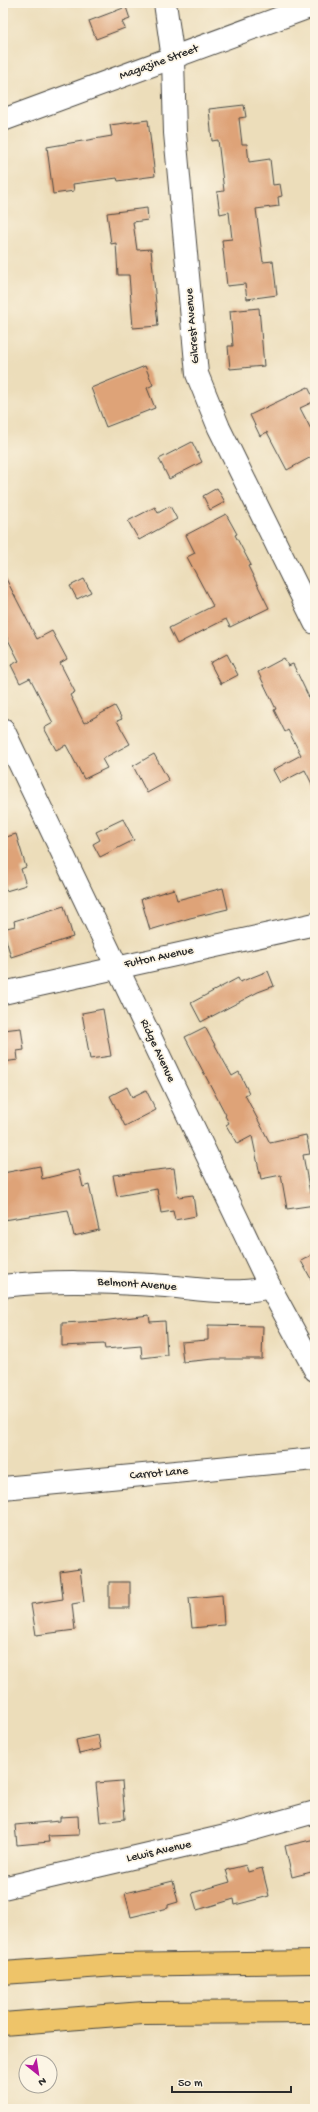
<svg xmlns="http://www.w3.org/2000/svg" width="318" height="2112" viewBox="0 0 318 2112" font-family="'Gochi Hand',sans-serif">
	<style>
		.building { fill: #dea378 }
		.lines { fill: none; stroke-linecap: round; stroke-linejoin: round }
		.minor-casing { stroke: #484640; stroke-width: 24 }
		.highway-casing { stroke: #484640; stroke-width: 24 }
		.minor { stroke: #fff; stroke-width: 22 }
		.highway { stroke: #eec469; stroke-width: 22 }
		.labels { text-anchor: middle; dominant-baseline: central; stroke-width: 3.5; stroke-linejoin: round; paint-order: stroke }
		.street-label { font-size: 12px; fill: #2b2b2b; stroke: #fcf5e5 }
	</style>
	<rect width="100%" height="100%" fill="#fcf5e5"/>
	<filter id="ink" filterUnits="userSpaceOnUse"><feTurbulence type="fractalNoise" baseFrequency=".025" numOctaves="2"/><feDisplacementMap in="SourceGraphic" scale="8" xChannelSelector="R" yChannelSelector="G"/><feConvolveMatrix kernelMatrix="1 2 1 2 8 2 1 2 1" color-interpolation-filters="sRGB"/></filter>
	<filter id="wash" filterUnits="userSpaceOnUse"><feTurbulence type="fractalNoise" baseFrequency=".012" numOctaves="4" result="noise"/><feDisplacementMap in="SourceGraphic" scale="16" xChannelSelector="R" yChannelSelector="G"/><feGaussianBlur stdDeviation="0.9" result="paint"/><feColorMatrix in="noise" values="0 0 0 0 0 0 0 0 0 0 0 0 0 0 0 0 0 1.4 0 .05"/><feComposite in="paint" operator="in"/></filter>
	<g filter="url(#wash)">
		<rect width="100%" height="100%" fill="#ecddba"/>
		<g id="blocks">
			<g class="building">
				<path d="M126,7L130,19L122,22L125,28L96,39L89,21Z"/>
				<path d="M244,105L246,117L239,118L242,144H247L249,162L270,159L273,185L280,184L282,196L278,197L279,206L256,209L263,262L273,261L277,295L247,299L245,284L227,286L222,240L232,239L229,212L220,214L217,192L224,191L218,140L212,141L209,109Z"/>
				<path d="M148,120L155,176L118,181L117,178L73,184L74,191L53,194L47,147L112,136L110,125Z"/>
				<path d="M147,208L148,220L133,222L137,250L151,249L158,326L133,328L129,275H118L116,243L111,244L107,213Z"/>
				<path d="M259,308L264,366L230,369L228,346H233L230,311Z"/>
				<path d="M145,366L153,385L147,388L155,408L106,427L91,388Z"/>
				<path d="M308,387L315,401L300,408L315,437V455L287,470L267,432L260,436L250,415Z"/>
				<path d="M192,442L202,462L169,479L159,459Z"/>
				<path d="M217,488L225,502L210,510L203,496Z"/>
				<path d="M170,506L177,519L139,540L128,521L155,507L158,513Z"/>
				<path d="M226,514L237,534L235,535L251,565L248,566L269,608L230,627L226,619L177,644L169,628L213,606L187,557L195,553L186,535Z"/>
				<path d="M3,573L37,639L52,631L67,659L60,663L75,692L70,695L84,723L115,706L122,719L117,721L130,744L102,759L107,768L84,779L66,745L56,750L44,728L53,723L30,678L20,683L11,665L19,661L3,630Z"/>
				<path d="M84,579L91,592L77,599L70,586Z"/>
				<path d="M227,654L238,675L221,684L210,663Z"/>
				<path d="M284,658L288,666L293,664L315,710V790L305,770L280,783L273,770L301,755L288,730L285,732L274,710L276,709L258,672Z"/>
				<path d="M154,754L169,781L147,793L133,766Z"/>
				<path d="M123,819L134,840L100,857L93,844L100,840L96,832Z"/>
				<path d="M16,834L26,867L21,869L26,885L6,891L3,881V838Z"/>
				<path d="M223,888L228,909L190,918L150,930L141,899L174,889L177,900Z"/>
				<path d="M64,906L73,937L11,957L3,929L15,926L14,921Z"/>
				<path d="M268,971L274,986L258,992L201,1022L191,1003L238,978L240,982Z"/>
				<path d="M103,1009L111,1056L90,1059L82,1013Z"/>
				<path d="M205,1027L232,1076L239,1072L249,1093L245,1095L270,1143L306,1135L310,1154L303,1155L310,1193L315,1192V1205L287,1209L281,1175L261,1179L252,1136L237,1144L226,1125L229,1123L225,1116L226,1115L185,1037Z"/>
				<path d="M21,1028L24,1050L17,1051L18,1060L3,1062V1030Z"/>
				<path d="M127,1087L132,1097L146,1090L156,1110L125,1126L110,1096Z"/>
				<path d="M40,1166L42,1179L79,1170L83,1187L89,1185L99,1230L74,1236L68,1210L3,1220V1173Z"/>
				<path d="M174,1168L178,1197L193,1195L196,1216L175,1220L173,1211L161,1213L157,1189L117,1196L113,1175Z"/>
				<path d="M315,1253V1286L301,1261Z"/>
				<path d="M149,1315L150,1322L165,1321L167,1355L142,1358L141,1346L105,1349L104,1344L62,1346V1323L102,1321Z"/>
				<path d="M208,1325L263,1326L262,1359H214L183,1362L181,1342L208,1340Z"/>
				<path d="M80,1569L84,1602L72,1604L75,1630L36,1635L31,1604L63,1599L60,1572Z"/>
				<rect x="109" y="1582" width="21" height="26"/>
				<path d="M222,1595L224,1625L192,1628L189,1598Z"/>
				<path d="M98,1735L101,1749L79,1754L76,1740Z"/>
				<path d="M122,1781L125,1819L100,1822L96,1783Z"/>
				<path d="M78,1816L79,1835L48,1836L49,1842L17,1845L15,1825L60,1821V1817Z"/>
				<path d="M315,1839V1871L292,1877L285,1846Z"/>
				<path d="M246,1865L248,1872L262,1868L269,1896L235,1905L234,1899L197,1910L192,1893L230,1882L226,1870Z"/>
				<path d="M173,1881L178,1902L168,1905V1908L131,1917L125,1893Z"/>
			</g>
		</g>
	</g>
	<g filter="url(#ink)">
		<use href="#blocks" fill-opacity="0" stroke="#484640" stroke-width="1"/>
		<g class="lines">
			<g class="minor-casing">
				<g id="minor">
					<path d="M165,3L173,59L175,133L197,374L219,428L315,623"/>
					<path d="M3,120L315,5"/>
					<path d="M3,729L270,1287L315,1370"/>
					<path d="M3,993L315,924"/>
					<path d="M3,1286C53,1280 102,1282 152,1285C191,1287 231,1297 270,1287"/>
					<path d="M3,1488L315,1459"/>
					<path d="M3,1888L243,1832L315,1812"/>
				</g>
			</g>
			<g class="highway-casing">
				<g id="highway">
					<path d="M3,1973L116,1965L315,1962"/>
					<path d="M3,2024L143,2013L315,2012"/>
				</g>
			</g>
			<use href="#minor" class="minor"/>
			<use href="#highway" class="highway"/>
		</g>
	</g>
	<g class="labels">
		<g class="street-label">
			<text transform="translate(159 63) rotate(-20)">Magazine Street</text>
			<text transform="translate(193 326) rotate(-95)">Gilcrest Avenue</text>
			<text transform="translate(159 958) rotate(-12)">Fulton Avenue</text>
			<text transform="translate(157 1051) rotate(65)">Ridge Avenue</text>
			<text transform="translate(137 1285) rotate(4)">Belmont Avenue</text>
			<text transform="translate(159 1474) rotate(-5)">Carrot Lane</text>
			<text transform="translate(159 1852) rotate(-13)">Lewis Avenue</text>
		</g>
	</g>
	<rect width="318" height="2112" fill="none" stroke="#fcf5e5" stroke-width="16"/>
	<g transform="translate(38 2074) rotate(150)"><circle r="19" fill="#fcf5e5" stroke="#a8a49b"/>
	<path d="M0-3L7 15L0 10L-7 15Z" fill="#b5179e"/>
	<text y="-6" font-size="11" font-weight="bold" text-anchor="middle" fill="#2b2b2b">N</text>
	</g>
	<path d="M172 2086v6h119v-6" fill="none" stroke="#2b2b2b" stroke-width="2"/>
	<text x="178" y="2086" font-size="12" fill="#2b2b2b" stroke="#fcf5e5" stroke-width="3" paint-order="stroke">50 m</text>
</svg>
